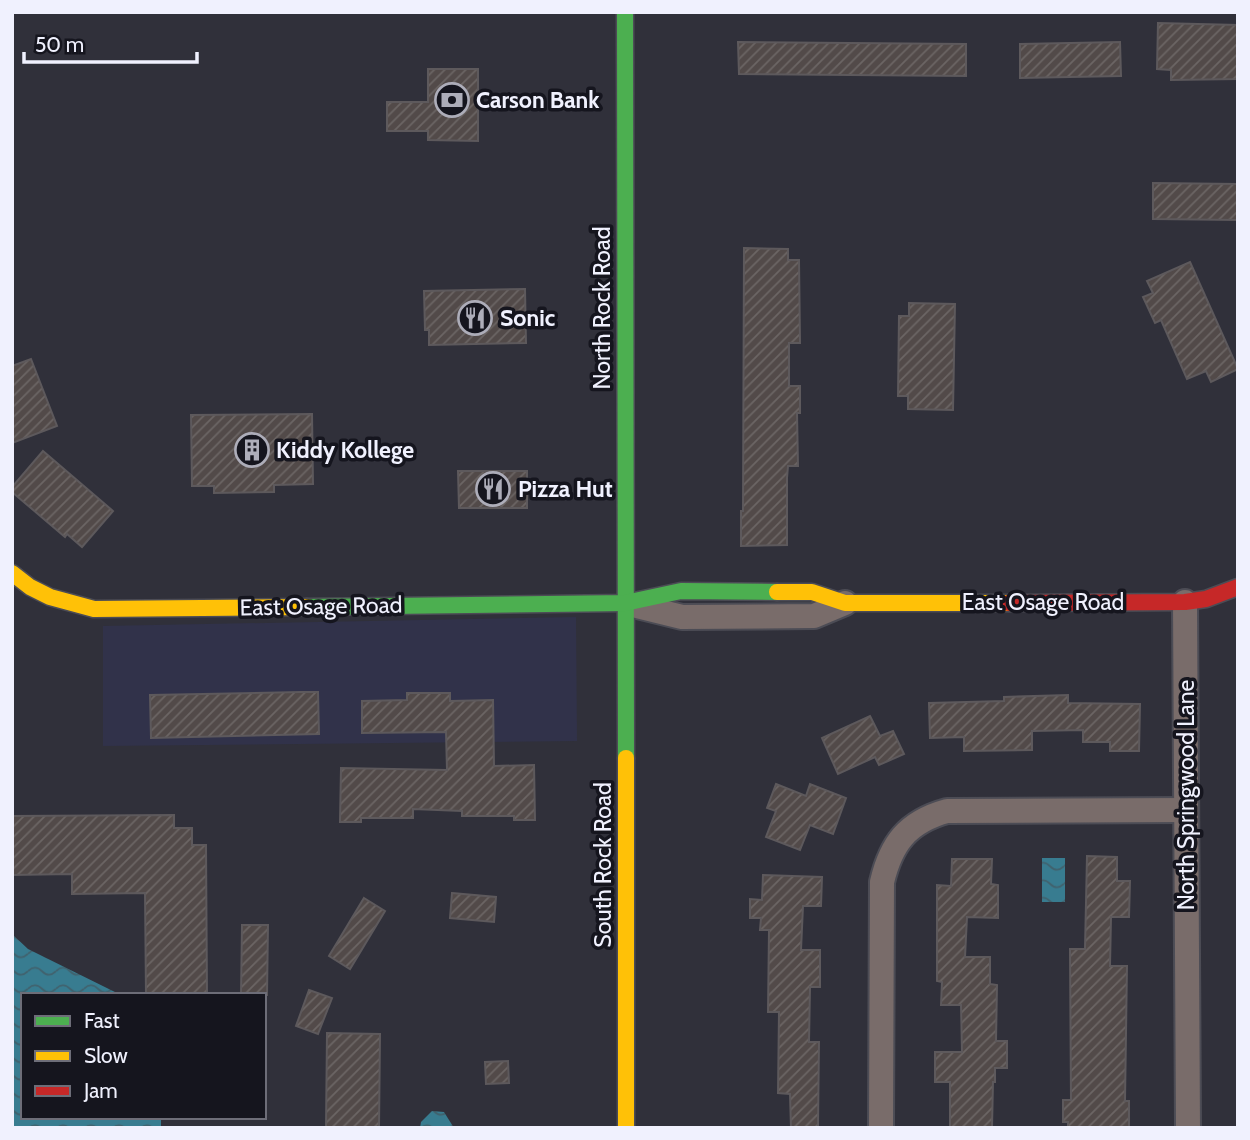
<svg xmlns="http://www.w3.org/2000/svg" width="1250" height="1140" viewBox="0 0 1250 1140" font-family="Cabin,sans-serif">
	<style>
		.built { fill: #31324a }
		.water { fill: url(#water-waves) }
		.building { fill: url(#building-hatch); stroke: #5d595c; stroke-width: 2 }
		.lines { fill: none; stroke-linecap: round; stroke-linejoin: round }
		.street-casing { stroke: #4c4c55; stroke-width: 28 }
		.fast-casing { stroke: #4c4c55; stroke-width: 19 }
		.slow-casing { stroke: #4c4c55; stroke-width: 19 }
		.jam-casing { stroke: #4c4c55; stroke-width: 19 }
		.street { stroke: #796c6a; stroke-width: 24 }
		.fast { stroke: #4caf50; stroke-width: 16 }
		.slow { stroke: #ffc107; stroke-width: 16 }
		.jam { stroke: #c62828; stroke-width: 16 }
		.labels { text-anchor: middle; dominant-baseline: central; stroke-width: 7; stroke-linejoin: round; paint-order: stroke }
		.poi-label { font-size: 23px; font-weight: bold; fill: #f0f1fe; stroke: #15151e; text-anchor: start }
		.street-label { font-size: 23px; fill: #f0f1fe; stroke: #15151e }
	</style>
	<defs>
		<pattern id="water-waves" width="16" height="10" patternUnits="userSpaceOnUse" patternTransform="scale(1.75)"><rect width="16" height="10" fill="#387c90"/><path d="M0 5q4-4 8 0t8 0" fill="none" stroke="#40626e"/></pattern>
		<pattern id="building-hatch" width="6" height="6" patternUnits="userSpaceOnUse" patternTransform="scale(1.75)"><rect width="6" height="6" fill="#524a49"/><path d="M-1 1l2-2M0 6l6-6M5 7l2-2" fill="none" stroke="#6b6564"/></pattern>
	</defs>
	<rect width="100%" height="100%" fill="#30303a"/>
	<path class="built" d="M576,617L577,741L103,746V626Z"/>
	<g class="water">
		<rect x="1042" y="858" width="23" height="44"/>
		<path d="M12,934L28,949L121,995H23V1117H161V1128H12Z"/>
		<path d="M432,1111L444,1112L454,1128H420L421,1122Z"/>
	</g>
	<g class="building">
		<path d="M1158,23L1238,25V79L1171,80V70L1157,69Z"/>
		<path d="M738,42L966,44V76L739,74Z"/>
		<path d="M1120,42L1121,76L1020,78V44Z"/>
		<path d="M428,69H478V141L428,140V131H387V102H428Z"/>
		<path d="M1153,183L1238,184V220L1153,219Z"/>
		<path d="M744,248L788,249V260H799L800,343H789V386H800V413H797L798,466H788L787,478V545L741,546V511H743Z"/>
		<path d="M1190,262L1238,369L1211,382L1206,371L1187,379L1161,320L1155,323L1143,297L1153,293L1147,281Z"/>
		<path d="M525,289L526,343L429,345V330H425L424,291Z"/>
		<path d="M909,303L955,304L953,410L908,409V396H898L899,316H909Z"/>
		<path d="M31,359L57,426L12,443V366Z"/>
		<path d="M312,414L313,484L274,485V492L214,493V486H192L191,415Z"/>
		<path d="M43,451L113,511L82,547L67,534L65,537L12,492V487Z"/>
		<path d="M458,471H527V508H459Z"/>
		<path d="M301,692H318L319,734L151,738L150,695Z"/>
		<path d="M407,693H450V701L493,700L494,766L534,765L535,820H514V816H462V811L413,809V818H361V822H340L341,768L447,770L446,732L362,733V701L407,700Z"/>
		<path d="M1068,695V703L1140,704L1139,751H1110V742H1083V730L1032,731V750L964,751V737L930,738L929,703L1004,701V697Z"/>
		<path d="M870,716L880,736L893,731L904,754L879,765L875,757L838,774L822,738Z"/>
		<path d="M776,784L806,796L810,784L846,798L833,834L810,825L800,850L766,837L776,811L767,808Z"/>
		<path d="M174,815V828H192V845H206L207,995H146L145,893L72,894V874L12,875V816Z"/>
		<path d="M1087,856L1117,857V881H1130L1129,917H1111L1110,966H1127L1125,1101H1129V1128H1068V1122H1063V1100H1071L1070,949H1085Z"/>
		<path d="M952,859H992L991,884L998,885V918L967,917L965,957H990V984L997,985L996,1041H1007V1068H995V1082H993L992,1128H950V1082H935V1052H962L961,1005H941L942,982L937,981V885L951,886Z"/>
		<path d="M763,875L822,877L821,906H803L801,950H820V987H810L809,1042H819L818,1128H791L790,1094L778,1093L779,1012H768L769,930H760L761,918H750V899L762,900Z"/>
		<path d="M452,893L496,897L494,922L450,918Z"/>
		<path d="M364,898L385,911L350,969L329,956Z"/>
		<path d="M242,925H268L267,995H241Z"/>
		<path d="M309,990L332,998L318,1034L296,1026Z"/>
		<path d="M327,1033L380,1034L379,1128H326Z"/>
		<path d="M508,1061L509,1083L486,1084L485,1062Z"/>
	</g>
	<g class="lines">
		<g class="street-casing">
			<g id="street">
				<path d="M1185,602L1188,1128"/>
				<path d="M633,605L682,617L814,616L845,603"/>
				<path d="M881,1128L882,882C891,844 907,822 947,811L1186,810"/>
			</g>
		</g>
		<g class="fast-casing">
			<g id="fast">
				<path d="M625,12L626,758"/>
				<path d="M307,607L625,603L681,591L777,592"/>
			</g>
		</g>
		<g class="slow-casing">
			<g id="slow">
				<path d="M12,573L30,587L50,597L94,609L307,607"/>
				<path d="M777,592H812L845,603H1009"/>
				<path d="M626,758V1128"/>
			</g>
		</g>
		<g class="jam-casing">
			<path id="jam" d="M1009,603L1185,602L1206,599L1238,587"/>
		</g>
		<use href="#street" class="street"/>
		<use href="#fast" class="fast"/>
		<use href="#slow" class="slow"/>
		<use href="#jam" class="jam"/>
	</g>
	<defs>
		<g id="bank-ring" transform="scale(1.75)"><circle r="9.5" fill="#15151e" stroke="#adadb9" stroke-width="1.5"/><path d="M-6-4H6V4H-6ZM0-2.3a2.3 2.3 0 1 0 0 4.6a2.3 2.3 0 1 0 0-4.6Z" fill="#adadb9"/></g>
		<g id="restaurant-ring" transform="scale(1.75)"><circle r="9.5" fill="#15151e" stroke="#adadb9" stroke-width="1.5"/><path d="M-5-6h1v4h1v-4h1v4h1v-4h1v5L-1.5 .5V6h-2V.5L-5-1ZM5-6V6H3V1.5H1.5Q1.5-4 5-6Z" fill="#adadb9"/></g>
		<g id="building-ring" transform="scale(1.75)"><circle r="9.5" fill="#15151e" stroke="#adadb9" stroke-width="1.5"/><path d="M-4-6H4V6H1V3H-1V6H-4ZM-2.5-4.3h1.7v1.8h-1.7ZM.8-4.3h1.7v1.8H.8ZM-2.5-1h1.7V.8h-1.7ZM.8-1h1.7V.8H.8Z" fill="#adadb9"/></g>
	</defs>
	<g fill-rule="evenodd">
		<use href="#bank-ring" x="452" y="100"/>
		<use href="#restaurant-ring" x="475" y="318"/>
		<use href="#building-ring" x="252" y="450"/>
		<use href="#restaurant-ring" x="493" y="489"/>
	</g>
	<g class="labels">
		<g class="poi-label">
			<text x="476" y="100">Carson Bank</text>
			<text x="500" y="318">Sonic</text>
			<text x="276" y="450">Kiddy Kollege</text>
			<text x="518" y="489">Pizza Hut</text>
		</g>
		<g class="street-label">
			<text transform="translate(602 308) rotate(-90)">North Rock Road</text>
			<text x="1043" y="602">East Osage Road</text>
			<text transform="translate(321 606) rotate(-1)">East Osage Road</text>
			<text transform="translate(1186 795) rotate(-90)">North Springwood Lane</text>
			<text transform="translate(603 865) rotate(-90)">South Rock Road</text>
		</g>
	</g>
	<rect width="1250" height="1140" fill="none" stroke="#f0f1fe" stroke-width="28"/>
	<rect x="21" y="993" width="245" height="126" fill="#15151e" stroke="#6d6d78" stroke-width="2"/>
	<rect x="35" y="1016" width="35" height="10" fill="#4caf50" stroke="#6d6d78" stroke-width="2"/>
	<text x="84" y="1028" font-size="21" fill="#f0f1fe">Fast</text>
	<rect x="35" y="1051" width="35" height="10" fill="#ffc107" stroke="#6d6d78" stroke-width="2"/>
	<text x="84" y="1063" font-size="21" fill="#f0f1fe">Slow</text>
	<rect x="35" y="1086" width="35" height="10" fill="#c62828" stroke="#6d6d78" stroke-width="2"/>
	<text x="84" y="1098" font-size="21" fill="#f0f1fe">Jam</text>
	<path d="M24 52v10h173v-10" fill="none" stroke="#f0f1fe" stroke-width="3.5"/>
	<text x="35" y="52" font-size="21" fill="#f0f1fe" stroke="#15151e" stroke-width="5" paint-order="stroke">50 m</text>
</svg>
